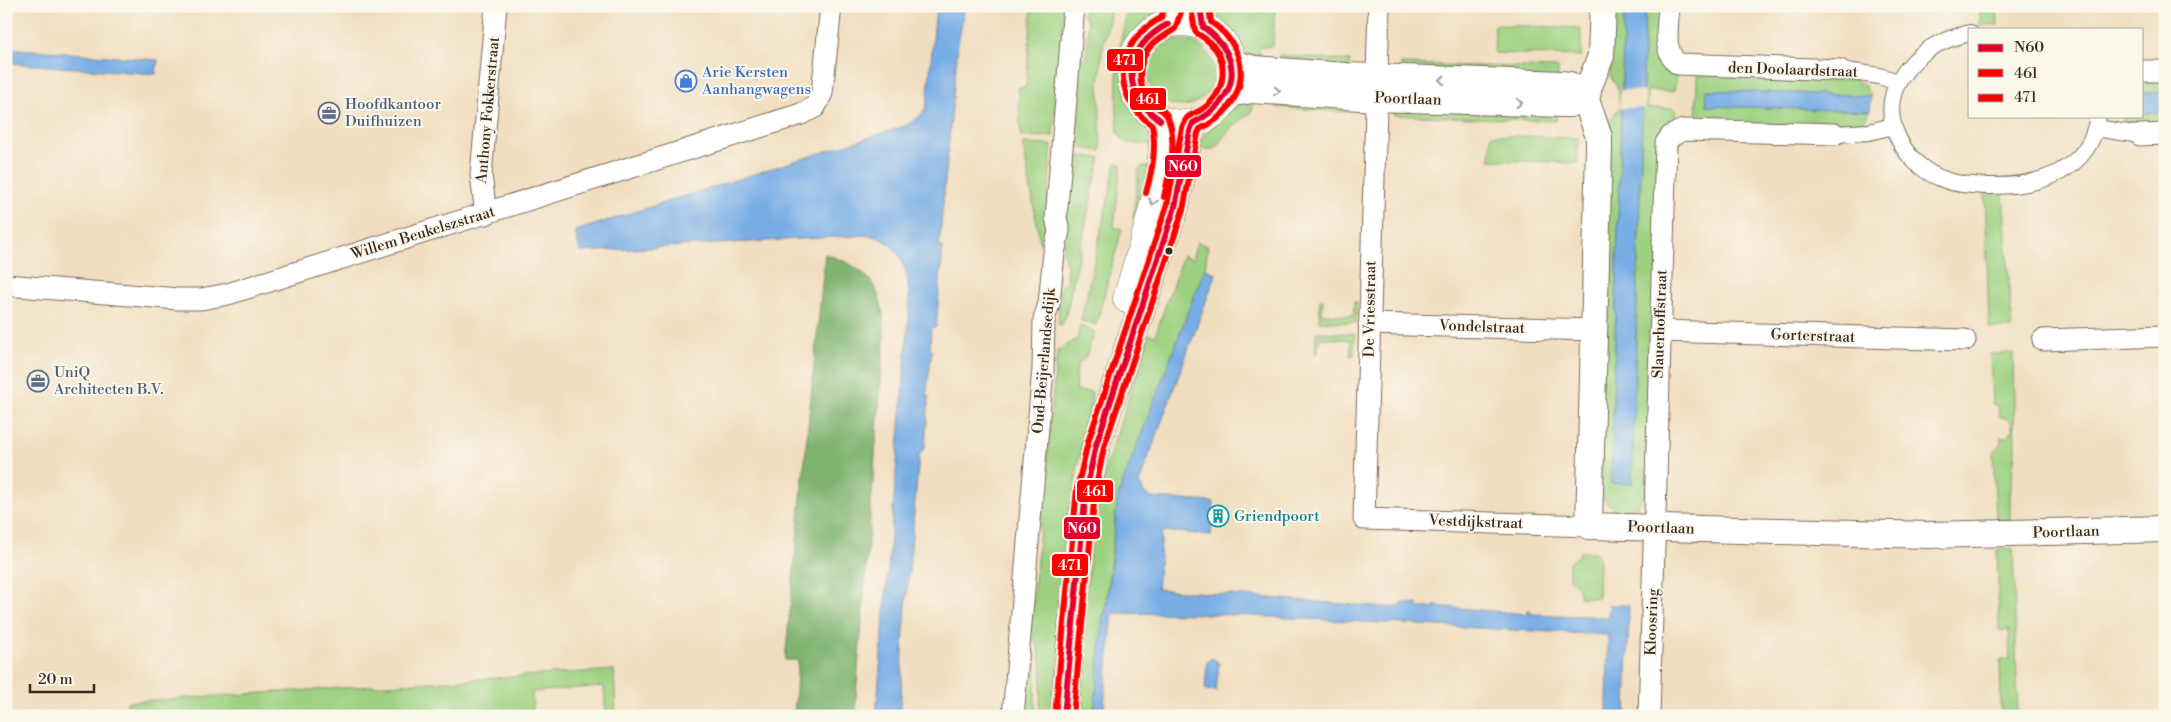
<svg xmlns="http://www.w3.org/2000/svg" width="2171" height="722" viewBox="0 0 2171 722" font-family="'Libre Bodoni',serif">
	<style>
		.green { fill: #9dd181; stroke: #6c7e50 }
		.forest { fill: #7eb36f; stroke: #5c6e46 }
		.water { fill: #78aee6; stroke: #5a6c82 }
		.pier { fill: #f1dec0 }
		.lines { fill: none; stroke-linecap: round; stroke-linejoin: round }
		.pedestrian-casing { stroke: #7b6957; stroke-width: 18 }
		.minor-casing { stroke: #7b6957; stroke-width: 23 }
		.tertiary-casing { stroke: #7b6957; stroke-width: 28 }
		.secondary-casing { stroke: #7b6957; stroke-width: 29 }
		.pedestrian { stroke: #fff; stroke-width: 16 }
		.minor { stroke: #fff; stroke-width: 21 }
		.tertiary { stroke: #fff; stroke-width: 26 }
		.secondary { stroke: #fff; stroke-width: 28 }
		.bus-1-casing { stroke: #fbf7ec; stroke-width: 10 }
		.bus-2-casing { stroke: #fbf7ec; stroke-width: 10 }
		.bus-3-casing { stroke: #fbf7ec; stroke-width: 10 }
		.bus-1 { stroke: #e4002b; stroke-width: 6 }
		.bus-2 { stroke: #f00; stroke-width: 6 }
		.bus-3 { stroke: #f00; stroke-width: 6 }
		.oneway { stroke: #a79f9a }
		.bus-dot { fill: #3b2a1e; stroke: #fbf7ec; stroke-width: 2 }
		.labels { text-anchor: middle; dominant-baseline: central; stroke-width: 4; stroke-linejoin: round; paint-order: stroke }
		.street-label { font-size: 15px; fill: #3b2a1e; stroke: #fbf7ec }
		.shop-label { font-size: 15px; fill: #366cbe; stroke: #fbf7ec; text-anchor: start }
		.service-label { font-size: 15px; fill: #4e5e75; stroke: #fbf7ec; text-anchor: start }
		.culture-label { font-size: 15px; fill: #0d838f; stroke: #fbf7ec; text-anchor: start }
		.line-badge { stroke: #fbf7ec; stroke-width: 2 }
		.badge-label { font-size: 14px; text-anchor: middle; font-weight: bold; fill: #fff }
	</style>
	<rect width="100%" height="100%" fill="#fbf7ec"/>
	<filter id="ink" filterUnits="userSpaceOnUse"><feTurbulence type="fractalNoise" baseFrequency=".02" numOctaves="2"/><feDisplacementMap in="SourceGraphic" scale="10" xChannelSelector="R" yChannelSelector="G"/><feConvolveMatrix kernelMatrix="1 2 1 2 8 2 1 2 1" color-interpolation-filters="sRGB"/></filter>
	<filter id="wash" filterUnits="userSpaceOnUse"><feTurbulence type="fractalNoise" baseFrequency=".0096" numOctaves="4" result="noise"/><feDisplacementMap in="SourceGraphic" scale="20" xChannelSelector="R" yChannelSelector="G"/><feGaussianBlur stdDeviation="1.12" result="paint"/><feColorMatrix in="noise" values="0 0 0 0 0 0 0 0 0 0 0 0 0 0 0 0 0 1.4 0 .05"/><feComposite in="paint" operator="in"/></filter>
	<g filter="url(#wash)">
		<rect width="100%" height="100%" fill="#f1dec0"/>
		<g class="green">
			<path d="M1032,6H1064L1053,136L1021,137L1018,88L1026,87Z"/>
			<path d="M1084,6H1112L1102,51L1099,85L1101,151L1072,146L1079,60L1087,55L1088,22L1083,15Z"/>
			<path d="M1129,6H1161C1153,19 1145,25 1136,36C1105,72 1135,106 1153,139L1152,144C1139,144 1123,147 1118,132C1115,88 1116,49 1129,6Z"/>
			<path d="M1210,6H1275L1273,46L1259,48L1256,61L1221,31Z"/>
			<path d="M1612,6H1624L1611,483H1632L1645,6H1661C1665,24 1684,77 1673,91H1647V108H1672L1676,112L1646,497L1631,512L1615,511L1601,497H1598L1609,122L1619,108V90L1610,76Z"/>
			<path d="M1980,6H1997L1998,25H1980Z"/>
			<path d="M1495,25L1581,28V56L1494,53Z"/>
			<circle cx="1181" cy="73" r="33"/>
			<path d="M1279,55L1350,61L1349,70L1278,65Z"/>
			<path d="M1401,64L1558,68V78L1400,73Z"/>
			<path d="M1697,75L1855,80L1863,84L1871,96L1707,90V106L1870,111L1864,121L1855,126L1696,124Z"/>
			<rect x="2142" y="78" width="23" height="15"/>
			<path d="M1276,97L1347,103V112L1276,107Z"/>
			<path d="M1245,103L1253,106L1251,113L1231,128L1214,149H1193L1212,126L1211,124L1226,111Z"/>
			<path d="M1393,105L1557,110L1556,121L1393,115Z"/>
			<path d="M2165,112V127L2131,126L2120,116H2142V113Z"/>
			<path d="M1491,135L1578,138V163L1490,160Z"/>
			<path d="M1023,144L1052,145L1044,249L1040,243Z"/>
			<path d="M1072,155L1100,158L1066,315L1062,325L1058,324L1060,287L1066,282L1067,265L1063,253L1068,195L1074,187L1075,167Z"/>
			<path d="M1116,163L1121,164L1114,227L1122,229L1096,325L1081,321Z"/>
			<path d="M1142,166L1154,168L1137,219L1133,218L1139,169Z"/>
			<path d="M1985,190L2003,191L2012,328H1989Z"/>
			<path d="M1197,242L1208,246L1205,268L1117,502L1094,716H1075L1092,532L1102,480L1149,334L1155,336L1183,255L1192,259Z"/>
			<path d="M1320,299H1323L1322,314L1353,316L1354,302H1357L1356,323L1319,321Z"/>
			<path d="M1080,326L1095,332L1086,357L1077,365L1075,391L1092,392C1090,419 1080,443 1077,470C1065,551 1060,634 1054,716H1039C1040,689 1048,655 1030,633L1057,351L1077,339Z"/>
			<path d="M1316,332L1355,334L1354,356H1350L1351,340L1319,338L1318,354L1315,353Z"/>
			<path d="M2013,353L2015,452L2010,496V520H1996L1993,452L2000,446L2001,437H2007L2012,431V424L2007,418H2000L1998,406L1992,404L1990,354Z"/>
			<path d="M2013,549L2018,712L2001,713L2000,660L2010,659L2009,630H1999L1997,550Z"/>
			<path d="M1580,552H1595L1599,557L1598,598L1579,597V589L1569,579V562L1579,555Z"/>
			<path d="M1030,643L1036,661L1035,716H1023Z"/>
			<path d="M614,670L616,716H606L604,686L532,692L533,716H125L127,702Z"/>
		</g>
		<path class="forest" d="M825,254C876,270 885,294 884,343L856,695V716H794L798,660H785Z"/>
		<g class="water">
			<path d="M936,6H965L958,44L939,246L943,247L936,327L931,328L930,348L932,351L926,396H929L925,447L919,455L904,629L900,716H876L909,316C910,283 908,242 868,235L580,252L575,231L905,126C916,120 923,116 927,104Z"/>
			<path d="M1624,6H1645L1632,484L1611,483Z"/>
			<path d="M6,48L158,60L156,74L6,63Z"/>
			<path d="M1707,90L1871,96L1870,111L1707,106Z"/>
			<path d="M2142,93H2165V112L2142,113Z"/>
			<path d="M1205,268L1216,274L1139,483L1144,493L1152,498L1214,502L1211,535L1162,531L1157,589L1380,607H1401L1402,603L1418,604V608H1434V606L1526,614L1527,610H1530L1531,614L1608,617L1609,605H1629L1626,716H1607L1608,635L1215,614L1113,613L1103,716H1094L1103,614L1106,612L1118,495Z"/>
			<path d="M1212,658L1219,663L1216,691L1205,690L1207,662Z"/>
		</g>
		<path class="pier" d="M1620,90L1645,91V108H1619Z"/>
	</g>
	<g filter="url(#ink)">
		<g class="lines">
			<g class="pedestrian-casing">
				<g id="pedestrian">
					<path d="M1970,33C1939,40 1917,52 1900,79C1877,116 1903,163 1940,178C1956,185 1972,185 1989,186C2038,187 2090,172 2098,116"/>
					<path d="M1840,70L1879,76L1898,82"/>
					<path d="M2096,128L2140,135"/>
					<path d="M1835,134L1869,132L1893,126"/>
				</g>
			</g>
			<g class="minor-casing">
				<g id="minor">
					<path d="M1379,6L1364,519L1589,526"/>
					<path d="M1669,6C1668,24 1662,52 1678,64L1840,70"/>
					<path d="M2142,71H2165"/>
					<path d="M2140,135L2165,134"/>
					<path d="M486,214L481,175L496,6"/>
					<path d="M6,285L179,299H201L228,294L801,114L815,107L822,93L831,6"/>
					<path d="M1369,324L1594,330"/>
					<path d="M1660,331L1965,340"/>
					<path d="M2043,340L2165,336"/>
					<path d="M1013,716L1043,369L1044,320L1049,303L1054,253L1059,231L1056,218L1074,6"/>
					<path d="M1649,716L1666,143L1671,136L1683,130L1835,134"/>
				</g>
			</g>
			<g class="tertiary-casing">
				<g id="tertiary">
					<path d="M1603,6L1601,56L1589,86L1586,100L1599,137V147L1589,526L1929,535L2165,529"/>
					<path d="M1228,94L1252,90L1376,98L1562,104H1570L1586,96L1570,85L1563,84L1346,76L1255,69L1232,63"/>
				</g>
			</g>
			<g class="secondary-casing">
				<g id="secondary">
					<circle cx="1182" cy="73" r="51"/>
					<path d="M1127,299C1140,252 1172,165 1160,120"/>
					<path d="M1064,716L1081,525L1096,445L1175,207L1188,139L1193,123"/>
				</g>
			</g>
			<use href="#pedestrian" class="pedestrian"/>
			<use href="#minor" class="minor"/>
			<use href="#tertiary" class="tertiary"/>
			<use href="#secondary" class="secondary"/>
			<g class="bus-1-casing">
				<g id="bus-1">
					<path d="M1160,120C1118,91 1124,47 1168,24"/>
					<path d="M1064,716L1086,491L1096,445L1175,207L1190,131L1193,123C1239,101 1246,57 1203,27L1200,6"/>
				</g>
			</g>
			<g class="bus-2-casing">
				<g id="bus-2">
					<path d="M1164,197C1169,173 1178,142 1168,118C1166,110 1156,108 1151,103C1134,84 1138,53 1159,39C1164,35 1170,33 1175,29L1182,9"/>
					<path d="M1073,716L1095,492L1104,447L1183,210L1198,133L1200,129C1248,107 1256,53 1211,22L1209,6"/>
				</g>
			</g>
			<g class="bus-3-casing">
				<g id="bus-3">
					<path d="M1146,193C1152,171 1157,148 1152,125C1109,95 1115,42 1161,18L1165,6"/>
					<path d="M1055,715L1077,489L1088,442L1167,205L1182,128C1188,112 1192,116 1204,108C1225,93 1230,61 1210,43C1206,38 1199,36 1195,31L1191,7"/>
				</g>
			</g>
			<use href="#bus-1" class="bus-1"/>
			<use href="#bus-2" class="bus-2"/>
			<use href="#bus-3" class="bus-3"/>
		</g>
		<defs><path id="oneway-chevron" d="M-2-3.5L2.5 0L-2 3.5" fill="none" stroke-width="1.6" stroke-linecap="round" stroke-linejoin="round" transform="scale(1.25)"/></defs>
		<g class="oneway">
			<use href="#oneway-chevron" transform="translate(1442 80) rotate(-179)"/>
			<use href="#oneway-chevron" transform="translate(1277 91) rotate(4)"/>
			<use href="#oneway-chevron" transform="translate(1519 103) rotate(2)"/>
			<use href="#oneway-chevron" transform="translate(1153 202) rotate(104)"/>
		</g>
	</g>
	<defs>
		<g id="shop-ring" transform="scale(1.125)"><circle r="9.5" fill="#fbf7ec" stroke="#3f7fe0" stroke-width="1.5"/><path d="M-5-2.5h2.3a2.7 3.5 0 0 1 5.4 0H5L5.5 6h-11ZM-1.5-2.5h3a1.5 2.3 0 0 0-3 0Z" fill="#3f7fe0"/></g>
		<g id="office-ring" transform="scale(1.125)"><circle r="9.5" fill="#fbf7ec" stroke="#5c6f8a" stroke-width="1.5"/><path d="M-6-3h4V-5.5h4V-3h4V5H-6ZM-1-4.5V-3h2v-1.5ZM-6 0V1H6V0Z" fill="#5c6f8a"/></g>
		<g id="building-ring" transform="scale(1.125)"><circle r="9.5" fill="#fbf7ec" stroke="#0f9aa8" stroke-width="1.5"/><path d="M-4-6H4V6H1V3H-1V6H-4ZM-2.5-4.3h1.7v1.8h-1.7ZM.8-4.3h1.7v1.8H.8ZM-2.5-1h1.7V.8h-1.7ZM.8-1h1.7V.8H.8Z" fill="#0f9aa8"/></g>
	</defs>
	<g fill-rule="evenodd">
		<use href="#shop-ring" x="686" y="81"/>
		<use href="#office-ring" x="329" y="113"/>
		<use href="#office-ring" x="38" y="381"/>
		<use href="#building-ring" x="1218" y="516"/>
	</g>
	<circle class="bus-dot" cx="1169" cy="251" r="4.5"/>
	<g class="labels">
		<g class="street-label">
			<text transform="translate(1793 70) rotate(2)">den Doolaardstraat</text>
			<text transform="translate(1408 99) rotate(2)">Poortlaan</text>
			<text transform="translate(488 110) rotate(-85)">Anthony Fokkerstraat</text>
			<text transform="translate(423 233) rotate(-17)">Willem Beukelszstraat</text>
			<text transform="translate(1370 309) rotate(-89)">De Vriesstraat</text>
			<text transform="translate(1660 324) rotate(-88)">Slauerhoffstraat</text>
			<text transform="translate(1482 327) rotate(2)">Vondelstraat</text>
			<text transform="translate(1813 336) rotate(2)">Gorterstraat</text>
			<text transform="translate(1044 361) rotate(-85)">Oud-Beijerlandsedijk</text>
			<text transform="translate(1476 522) rotate(2)">Vestdijkstraat</text>
			<text transform="translate(1661 528) rotate(2)">Poortlaan</text>
			<text transform="translate(2066 532) rotate(-2)">Poortlaan</text>
			<text transform="translate(1652 622) rotate(-88)">Kloosring</text>
		</g>
		<g class="shop-label">
			<text x="702" y="72">Arie Kersten<tspan x="702" dy="17">Aanhangwagens</tspan></text>
		</g>
		<g class="service-label">
			<text x="345" y="104">Hoofdkantoor<tspan x="345" dy="17">Duifhuizen</tspan></text>
			<text x="54" y="372">UniQ<tspan x="54" dy="17">Architecten B.V.</tspan></text>
		</g>
		<g class="culture-label">
			<text x="1234" y="516">Griendpoort</text>
		</g>
	</g>
	<g class="line-badge">
		<rect x="1106" y="48" width="38" height="24" rx="5" fill="#f00"/>
		<rect x="1129" y="87" width="38" height="24" rx="5" fill="#f00"/>
		<rect x="1164" y="154" width="38" height="24" rx="5" fill="#e4002b"/>
		<rect x="1076" y="479" width="38" height="24" rx="5" fill="#f00"/>
		<rect x="1063" y="516" width="38" height="24" rx="5" fill="#e4002b"/>
		<rect x="1051" y="553" width="38" height="24" rx="5" fill="#f00"/>
	</g>
	<g class="badge-label">
		<text x="1125" y="65">471</text>
		<text x="1148" y="104">461</text>
		<text x="1183" y="171">N60</text>
		<text x="1095" y="496">461</text>
		<text x="1082" y="533">N60</text>
		<text x="1070" y="570">471</text>
	</g>
	<rect width="2171" height="722" fill="none" stroke="#fbf7ec" stroke-width="25"/>
	<rect x="1968" y="28" width="175" height="90" fill="#fbf7ec" stroke="#aea59a"/>
	<rect x="1978" y="44" width="25" height="8" fill="#e4002b" stroke="#aea59a"/>
	<text x="2014" y="52" font-size="15" fill="#3b2a1e">N60</text>
	<rect x="1978" y="69" width="25" height="8" fill="#ff0000" stroke="#aea59a"/>
	<text x="2014" y="78" font-size="15" fill="#3b2a1e">461</text>
	<rect x="1978" y="94" width="25" height="8" fill="#ff0000" stroke="#aea59a"/>
	<text x="2014" y="102" font-size="15" fill="#3b2a1e">471</text>
	<path d="M30 684v8h64v-8" fill="none" stroke="#3b2a1e" stroke-width="2.5"/>
	<text x="38" y="684" font-size="15" fill="#3b2a1e" stroke="#fbf7ec" stroke-width="4" paint-order="stroke">20 m</text>
</svg>
